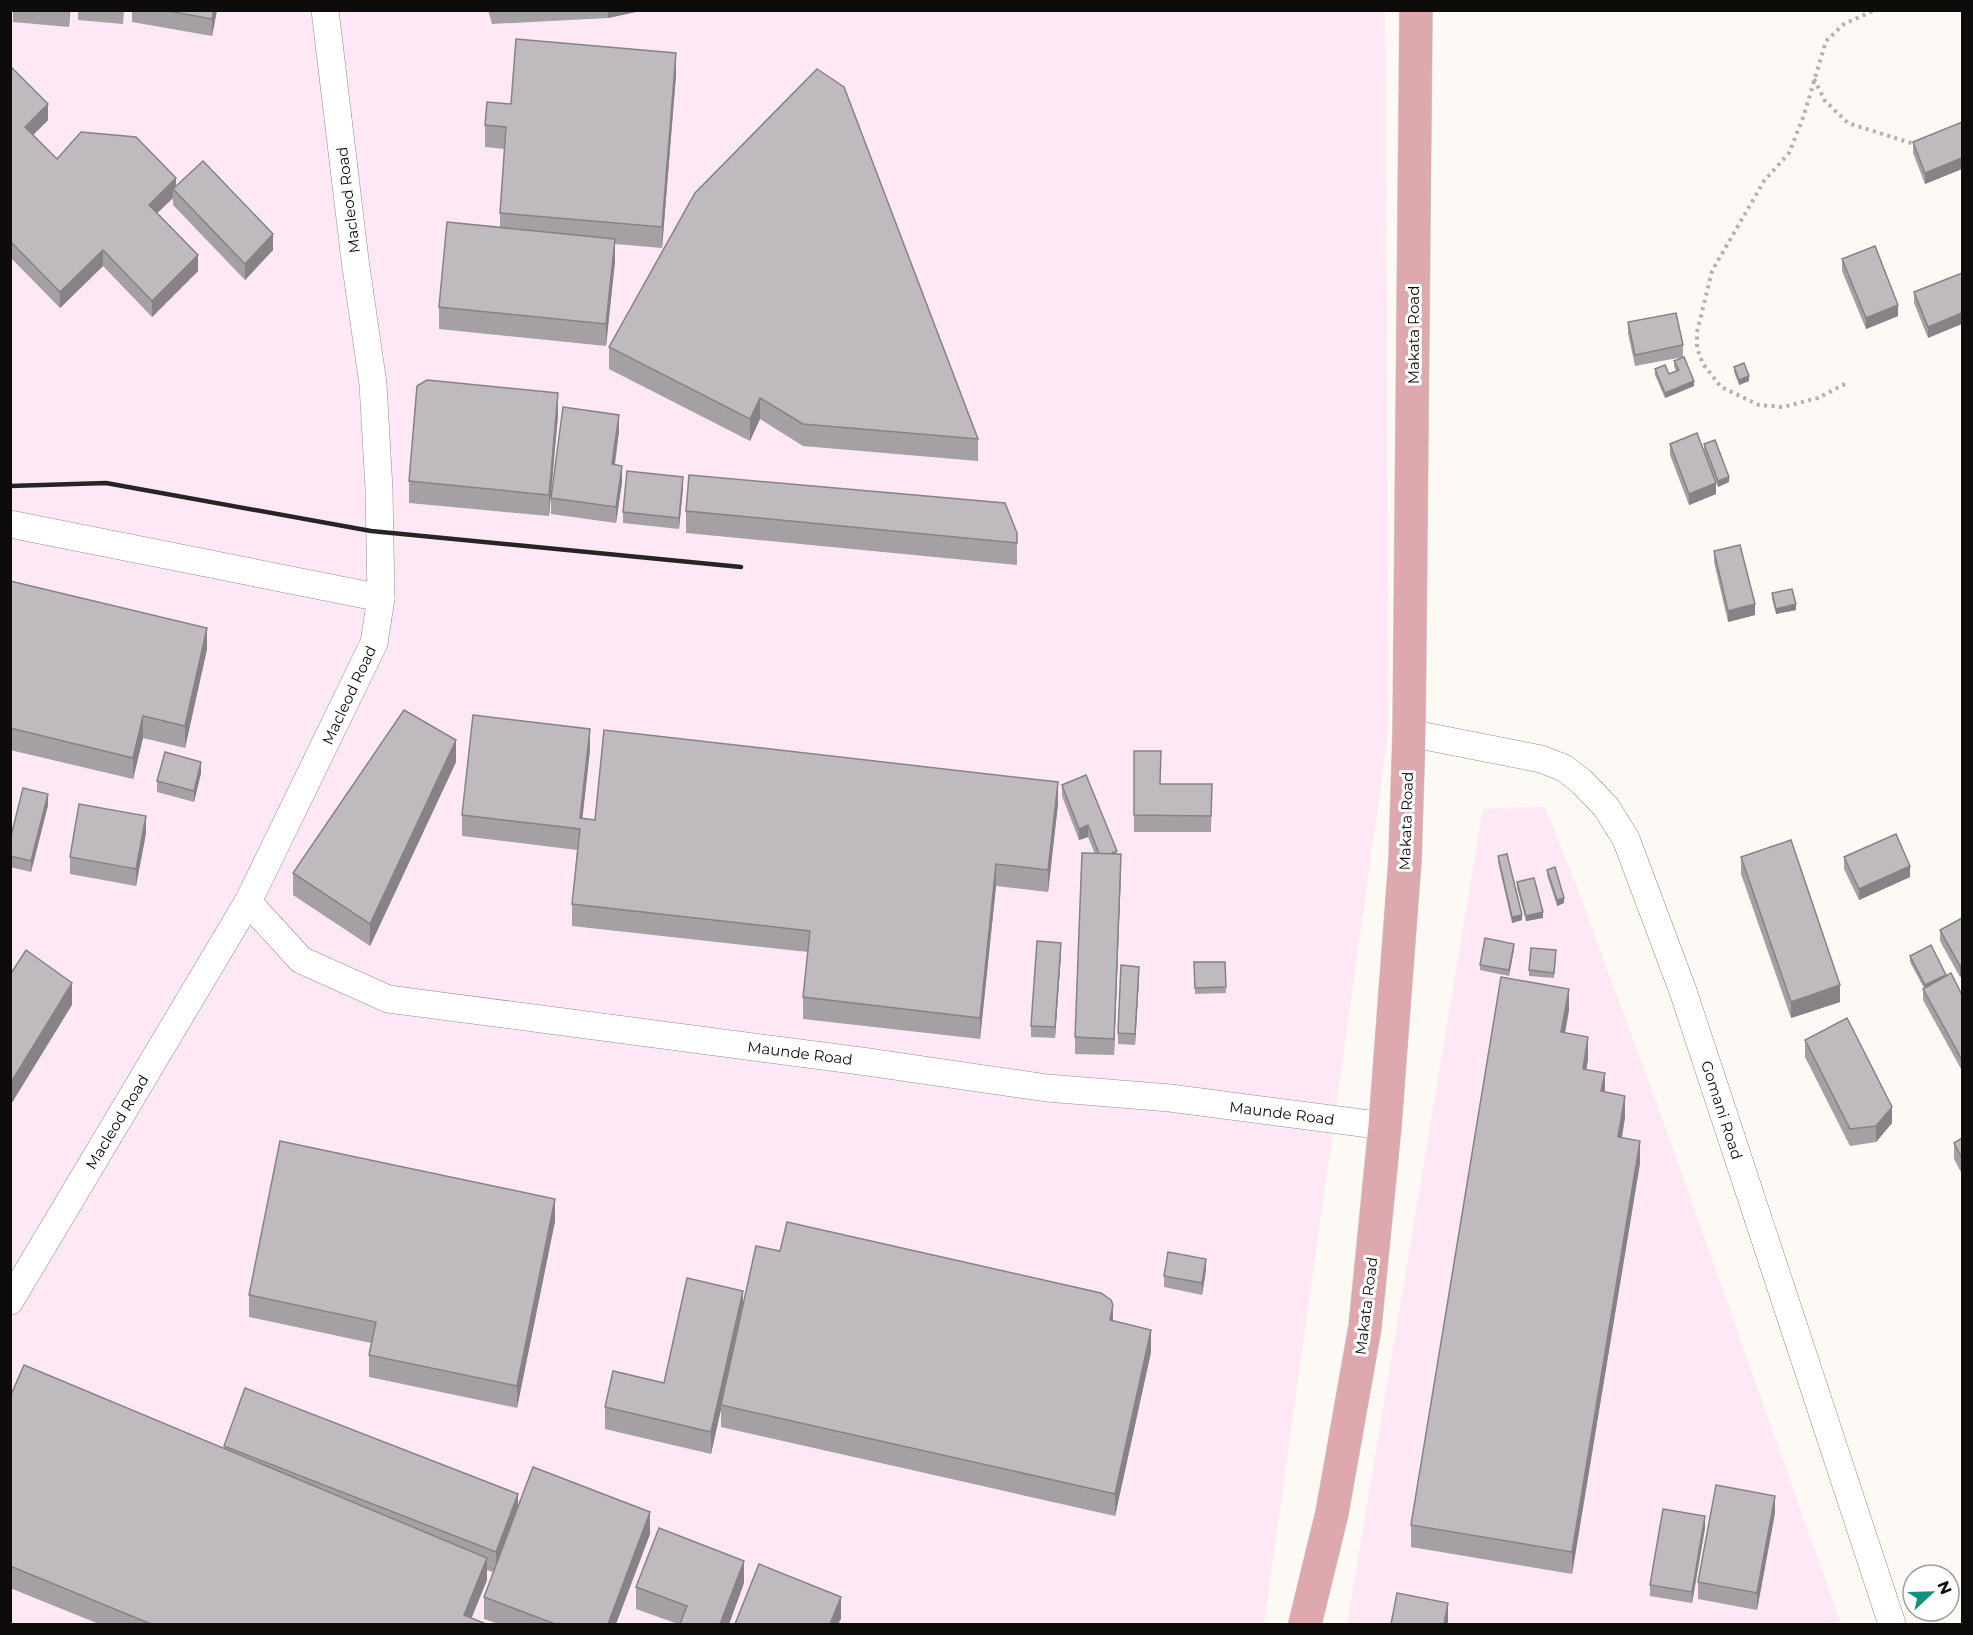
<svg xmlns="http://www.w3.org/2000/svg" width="1973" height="1635" viewBox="0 0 1973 1635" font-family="Montserrat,sans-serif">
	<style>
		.industrial { fill: #fee8f6 }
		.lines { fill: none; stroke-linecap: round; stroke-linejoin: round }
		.minor-casing { stroke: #928e8a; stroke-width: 28 }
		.major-casing { stroke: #d8d8d8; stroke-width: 34 }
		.path { stroke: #b4b1ad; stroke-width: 4; stroke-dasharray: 3 4.5; stroke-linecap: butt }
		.minor { stroke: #fff; stroke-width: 27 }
		.major { stroke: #dda9af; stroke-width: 33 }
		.rail { stroke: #262523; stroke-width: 4.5 }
		.wall { fill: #a4a0a3 }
		.shaded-wall { fill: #868285 }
		.building { fill: #bfbabe; stroke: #868285; stroke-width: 1.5 }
		.labels { text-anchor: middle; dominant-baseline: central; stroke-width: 6; stroke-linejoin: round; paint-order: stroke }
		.street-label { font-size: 15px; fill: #0d0c0a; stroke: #fff }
	</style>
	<rect width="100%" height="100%" fill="#fdf9f4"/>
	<g class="industrial">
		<path d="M11,11H1385L1389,728L1264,1624H11Z"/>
		<path d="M1545,807L1575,882L1665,1126L1841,1624H1347L1483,809Z"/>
	</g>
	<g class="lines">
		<g class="minor-casing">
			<g id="minor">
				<path d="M10,524L381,598"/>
				<path d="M1409,733L1541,759L1564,768L1581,781L1606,807L1626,839L1683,991L1892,1624"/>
				<path d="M248,902L301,960L388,999L861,1061L1047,1088L1170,1098L1385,1126"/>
				<path d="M10,1301L248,902L374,643L381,598L379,489L373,384L355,260L325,10"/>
			</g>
		</g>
		<g class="major-casing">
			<path id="major" d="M1305,1624L1332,1513L1365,1327L1385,1126L1405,860L1409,733L1416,10"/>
		</g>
		<g class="path">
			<path d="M1814,79L1825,101L1848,123L1914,144"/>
			<path d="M1845,384L1818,398L1783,407L1759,405L1721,387L1703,364L1697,348V332L1712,271L1764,181L1789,153L1804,115L1826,41L1844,24L1875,10"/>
		</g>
		<use href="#minor" class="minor"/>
		<use href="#major" class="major"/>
		<path class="rail" d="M10,486L106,483L371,531L741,567"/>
	</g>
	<g class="wall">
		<path d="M13,10H70L69,27L13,22Z"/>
		<path d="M78,10H124L123,24L78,20Z"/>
		<path d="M132,10H217L212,36L132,22Z"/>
		<path d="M488,10H645L608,18L492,24Z"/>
		<path d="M10,66L48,120L33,135L57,159L176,186L273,250L245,280L173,205V198L157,213L198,271L152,317L103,266L60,308L10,257Z"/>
		<path d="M676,75L662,248L615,244V261L606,346L439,329V307L500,228V213L505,149L485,147V125L511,104Z"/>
		<path d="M1962,122V169L1925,184L1913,153V142Z"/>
		<path d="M1842,259L1898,316L1866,329L1842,271Z"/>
		<path d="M1962,273L1928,338L1914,303V292Z"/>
		<path d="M1628,322L1683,345V357L1635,366L1628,333Z"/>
		<path d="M609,347L978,439V461L803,446L760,419L750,441L609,369Z"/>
		<path d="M1674,361L1694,386L1665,398L1655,375V369L1669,374L1676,371L1674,366Z"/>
		<path d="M1734,367L1749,381L1739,385L1734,372Z"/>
		<path d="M558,415L549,516L409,503V481Z"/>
		<path d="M619,431L615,465L622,482L616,523L551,514V498Z"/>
		<path d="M1670,444L1716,494L1689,505L1670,455Z"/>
		<path d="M1704,444L1729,482L1718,487L1704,450Z"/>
		<path d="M683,488L679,529L623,523V512Z"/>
		<path d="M686,511L1017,533V565L686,533Z"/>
		<path d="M1714,551L1755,615L1728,622L1714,562Z"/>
		<path d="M10,581L207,649L185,748L143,738L133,779L10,750Z"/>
		<path d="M1772,593L1796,610L1776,614L1772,599Z"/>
		<path d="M590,750L582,819L595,820L1058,804L1048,892L996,886L980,1039L803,1019V997L808,952L572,926V904L577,850L462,836V815Z"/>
		<path d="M1134,751L1161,784H1212L1211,832H1134Z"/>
		<path d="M456,762L370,946L293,895V873Z"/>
		<path d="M201,773L194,802L157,792V781Z"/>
		<path d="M1062,785L1117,854L1121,871L1114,1055L1075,1054V1037L1095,854L1088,837L1079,840L1062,796Z"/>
		<path d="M48,805L31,872L10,867V840Z"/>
		<path d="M146,833L136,886L70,874V857Z"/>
		<path d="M1498,856L1522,920L1512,923L1498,862Z"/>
		<path d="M1741,857L1840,1002L1791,1018L1741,874Z"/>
		<path d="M1844,857L1910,877L1859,900L1844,869Z"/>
		<path d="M1547,870L1564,903L1557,906L1547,875Z"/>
		<path d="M1517,882L1543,918L1526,921L1517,888Z"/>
		<path d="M1962,918V975L1960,977L1940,941V930Z"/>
		<path d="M1514,949L1509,976L1480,970V965Z"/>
		<path d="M1061,954L1055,1038L1031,1037V1026Z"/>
		<path d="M1556,956L1554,978L1529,976V970Z"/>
		<path d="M1910,956L1946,976L1962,995L1961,1069L1923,1000V989L1924,988L1910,962Z"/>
		<path d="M1194,962H1225L1226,993L1195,994Z"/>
		<path d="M1139,978L1135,1045L1118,1044V1033Z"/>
		<path d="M1569,1010L1565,1033L1588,1059L1586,1069L1625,1117L1622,1138L1640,1163L1572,1574L1411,1547V1525Z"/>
		<path d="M1805,1040L1892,1123L1876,1142L1850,1146L1805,1057Z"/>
		<path d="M1962,1138V1174L1954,1159V1143Z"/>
		<path d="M555,1221L517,1408L369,1377V1355L371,1343L249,1317V1295Z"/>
		<path d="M1206,1270L1202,1295L1164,1287V1276Z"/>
		<path d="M743,1306L1151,1352L1115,1516L721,1427V1409L711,1454L605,1429V1407L664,1383Z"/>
		<path d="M10,1397L224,1448V1446L518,1505L650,1534L616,1624H499L484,1619V1597L493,1572L487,1570V1580L471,1619L486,1624H99L10,1588Z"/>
		<path d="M1775,1513L1757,1610L1698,1599V1582Z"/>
		<path d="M1705,1528L1692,1603L1650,1596V1585Z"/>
		<path d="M744,1583L729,1624H678L636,1609V1587Z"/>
	</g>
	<g class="shaded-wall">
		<path d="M69,10H70L69,27Z"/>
		<path d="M214,10H217L212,36V19Z"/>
		<path d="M608,10H645L608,18Z"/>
		<path d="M676,53V75L662,248V227Z"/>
		<path d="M48,104V120L25,143V127Z"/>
		<path d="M1962,158V169L1925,184V173Z"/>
		<path d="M176,178V192L173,189V198L149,221V205Z"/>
		<path d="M273,234V250L245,280V264Z"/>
		<path d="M615,239V261L606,346V324Z"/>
		<path d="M103,250V266L60,308V292Z"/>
		<path d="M198,255V271L152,317V301Z"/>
		<path d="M1898,305V316L1866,329V318Z"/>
		<path d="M1962,313V324L1928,338V327Z"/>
		<path d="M1749,376V381L1739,385V380Z"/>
		<path d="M1694,381V386L1665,398V393Z"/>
		<path d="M558,393V415L549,516V495Z"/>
		<path d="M760,398V419L750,441V419Z"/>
		<path d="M619,415V431L612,481V464Z"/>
		<path d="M622,466V482L616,523V507Z"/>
		<path d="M683,477V488L679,529V518Z"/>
		<path d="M1729,477V482L1718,487V481Z"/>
		<path d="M1716,483V494L1689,505V494Z"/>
		<path d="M1755,604V615L1728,622V611Z"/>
		<path d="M1796,604V610L1776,614V609Z"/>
		<path d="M207,628V649L185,748V726Z"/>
		<path d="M143,716V738L133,779V758Z"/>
		<path d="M590,729V750L580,840V818Z"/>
		<path d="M456,740V762L370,946V924Z"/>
		<path d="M201,762V773L194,802V791Z"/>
		<path d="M1058,782V804L1048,892V870Z"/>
		<path d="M48,794V805L31,872V861Z"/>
		<path d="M146,816V833L136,886V869Z"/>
		<path d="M1088,825V837L1079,840V829Z"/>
		<path d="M1121,854V871L1114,1055V1039Z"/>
		<path d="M996,864V886L980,1039V1018Z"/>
		<path d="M1910,866V877L1859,900V889Z"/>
		<path d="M1564,898V903L1557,906V900Z"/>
		<path d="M1543,912V918L1526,921V916Z"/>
		<path d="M1522,915V920L1512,923V917Z"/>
		<path d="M1061,943V954L1055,1038V1027Z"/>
		<path d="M1514,944V949L1509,976V970Z"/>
		<path d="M1962,964V975L1960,977V966Z"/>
		<path d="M1139,967V978L1135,1045V1034Z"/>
		<path d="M1946,975V980L1925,991V985Z"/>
		<path d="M72,983V1005L10,1106V1084Z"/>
		<path d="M1840,985V1002L1791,1018V1002Z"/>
		<path d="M1569,989V1010L1561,1054V1032Z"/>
		<path d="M1588,1037V1059L1583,1091V1069Z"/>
		<path d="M1962,1057V1068L1961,1069V1058Z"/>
		<path d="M1605,1073V1094L1601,1091Z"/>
		<path d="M1625,1096V1117L1618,1159V1137Z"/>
		<path d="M1892,1107V1123L1876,1142V1126Z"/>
		<path d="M1640,1141V1163L1572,1574V1552Z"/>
		<path d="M555,1199V1221L517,1408V1386Z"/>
		<path d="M1206,1259V1270L1202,1295V1283Z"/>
		<path d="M743,1291V1313L721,1405V1409L711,1454V1432Z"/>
		<path d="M1113,1305V1326L1110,1320Z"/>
		<path d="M1151,1330V1352L1115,1516V1494Z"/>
		<path d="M518,1494V1516L496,1574V1552Z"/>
		<path d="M1775,1496V1513L1757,1610V1593Z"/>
		<path d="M650,1512V1534L616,1624H608Z"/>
		<path d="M1705,1516V1528L1692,1603V1592Z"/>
		<path d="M487,1558V1580L469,1624L464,1615Z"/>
		<path d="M744,1561V1583L729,1624H720Z"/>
		<path d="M841,1597V1619L838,1624H830Z"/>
		<path d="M1448,1603V1624H1444Z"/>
	</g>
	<g class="building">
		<path d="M162,10H214L212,19Z"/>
		<path d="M516,39L676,53L662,227L500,213L506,127L485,125L487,102L511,104Z"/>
		<path d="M10,66L48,104L25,127L57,159L81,132L136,137L176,178L149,205L198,255L152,301L103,250L60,292L10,241Z"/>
		<path d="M817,69L844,87L978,439L803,424L760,398L750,419L609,347L695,193Z"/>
		<path d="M1962,122V158L1925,173L1913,142Z"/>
		<path d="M203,161L273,234L245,264L173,189Z"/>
		<path d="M447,222L615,239L606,324L439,307Z"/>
		<path d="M1875,246L1898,305L1866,318L1842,259Z"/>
		<path d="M1962,273V313L1928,327L1914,292Z"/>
		<path d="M1676,313L1683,345L1635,355L1628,322Z"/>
		<path d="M1684,357L1694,381L1665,393L1655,369L1665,365L1669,374L1679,370L1674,361Z"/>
		<path d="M1744,363L1749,376L1739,380L1734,367Z"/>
		<path d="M427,380L558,393L549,495L409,481L417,386Z"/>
		<path d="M563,407L619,415L612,464L622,466L616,507L551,498Z"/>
		<path d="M1697,433L1716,483L1689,494L1670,444Z"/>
		<path d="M1715,440L1729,477L1718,481L1704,444Z"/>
		<path d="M627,471L683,477L679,518L623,512Z"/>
		<path d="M689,475L1005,503L1017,533V543L686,511Z"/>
		<path d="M1740,545L1755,604L1728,611L1714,551Z"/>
		<path d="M10,581L207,628L185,726L143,716L133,758L10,728Z"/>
		<path d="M1792,589L1796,604L1776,609L1772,593Z"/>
		<path d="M404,710L456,740L370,924L293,873Z"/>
		<path d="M473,715L590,729L580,818L595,820L604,730L1058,782L1048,870L996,864L980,1018L803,997L810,931L572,904L580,829L462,815Z"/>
		<path d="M1134,751H1161L1160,784H1212L1211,816L1134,815Z"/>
		<path d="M165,752L201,762L194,791L157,781Z"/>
		<path d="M1086,775L1117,851L1110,854H1099L1088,825L1079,829L1062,785Z"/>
		<path d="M23,788L48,794L31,861L10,856V840Z"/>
		<path d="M79,804L146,816L136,869L70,857Z"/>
		<path d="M1896,834L1910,866L1859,889L1844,857Z"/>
		<path d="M1791,840L1840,985L1791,1002L1741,857Z"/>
		<path d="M1082,853L1121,854L1114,1039L1075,1037Z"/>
		<path d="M1507,854L1522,915L1512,917L1498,856Z"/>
		<path d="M1555,867L1564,898L1557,900L1547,870Z"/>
		<path d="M1534,878L1543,912L1526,916L1517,882Z"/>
		<path d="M1962,918V964L1960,966L1940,930Z"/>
		<path d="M1485,938L1514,944L1509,970L1480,965Z"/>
		<path d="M1037,941L1061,943L1055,1027L1031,1026Z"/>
		<path d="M1931,945L1946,975L1925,985L1910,956Z"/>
		<path d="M1531,948L1556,950L1554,973L1529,970Z"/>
		<path d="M26,950L72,983L10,1084V975Z"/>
		<path d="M1194,962H1225L1226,987L1195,988Z"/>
		<path d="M1121,965L1139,967L1135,1034L1118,1033Z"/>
		<path d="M1951,973L1962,995V1057L1961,1058L1923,989Z"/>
		<path d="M1501,977L1569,989L1561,1032L1588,1037L1583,1069L1605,1073L1601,1091L1625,1096L1618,1137L1640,1141L1572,1552L1411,1525Z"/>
		<path d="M1847,1018L1892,1107L1876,1126L1850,1129L1805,1040Z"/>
		<path d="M1962,1138V1158L1954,1143Z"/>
		<path d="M280,1141L555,1199L517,1386L369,1355L376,1322L249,1295Z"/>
		<path d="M787,1222L1101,1293L1111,1300L1113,1305L1110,1320L1151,1330L1115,1494L721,1405L756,1246L780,1251Z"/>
		<path d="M1168,1252L1206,1259L1202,1283L1164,1276Z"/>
		<path d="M687,1278L743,1291L711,1432L605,1407L613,1371L664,1383Z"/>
		<path d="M24,1365L487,1558L464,1615L486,1624H151L10,1566V1397Z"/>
		<path d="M245,1388L518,1494L496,1552L224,1446Z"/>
		<path d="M533,1467L650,1512L608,1624H555L484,1597Z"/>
		<path d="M1716,1485L1775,1496L1757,1593L1698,1582Z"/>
		<path d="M1663,1509L1705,1516L1692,1592L1650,1585Z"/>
		<path d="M659,1528L744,1561L720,1624H680L687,1606L636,1587Z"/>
		<path d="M759,1564L841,1597L830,1624H735Z"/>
		<path d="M1397,1593L1448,1603L1444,1624H1391Z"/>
	</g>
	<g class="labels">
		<g class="street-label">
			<text transform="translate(348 200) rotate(-97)">Macleod Road</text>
			<text transform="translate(1413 335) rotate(-90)">Makata Road</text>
			<text transform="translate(349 695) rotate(-65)">Macleod Road</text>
			<text transform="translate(1406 821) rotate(-88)">Makata Road</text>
			<text transform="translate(800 1053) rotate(7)">Maunde Road</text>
			<text transform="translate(1722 1110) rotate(72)">Gomani Road</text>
			<text transform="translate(1282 1113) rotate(7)">Maunde Road</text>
			<text transform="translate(117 1122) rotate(-59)">Macleod Road</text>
			<text transform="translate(1366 1306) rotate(-83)">Makata Road</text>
		</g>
	</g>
	<rect width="1973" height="1635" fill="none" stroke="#0d0c0a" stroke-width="24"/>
	<g transform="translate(1931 1593) rotate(68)"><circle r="28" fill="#ffffff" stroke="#9e9e9d" stroke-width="1.5"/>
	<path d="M0-4.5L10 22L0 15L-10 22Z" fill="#0e927b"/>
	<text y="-9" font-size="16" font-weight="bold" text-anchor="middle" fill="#0d0c0a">N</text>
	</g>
</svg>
